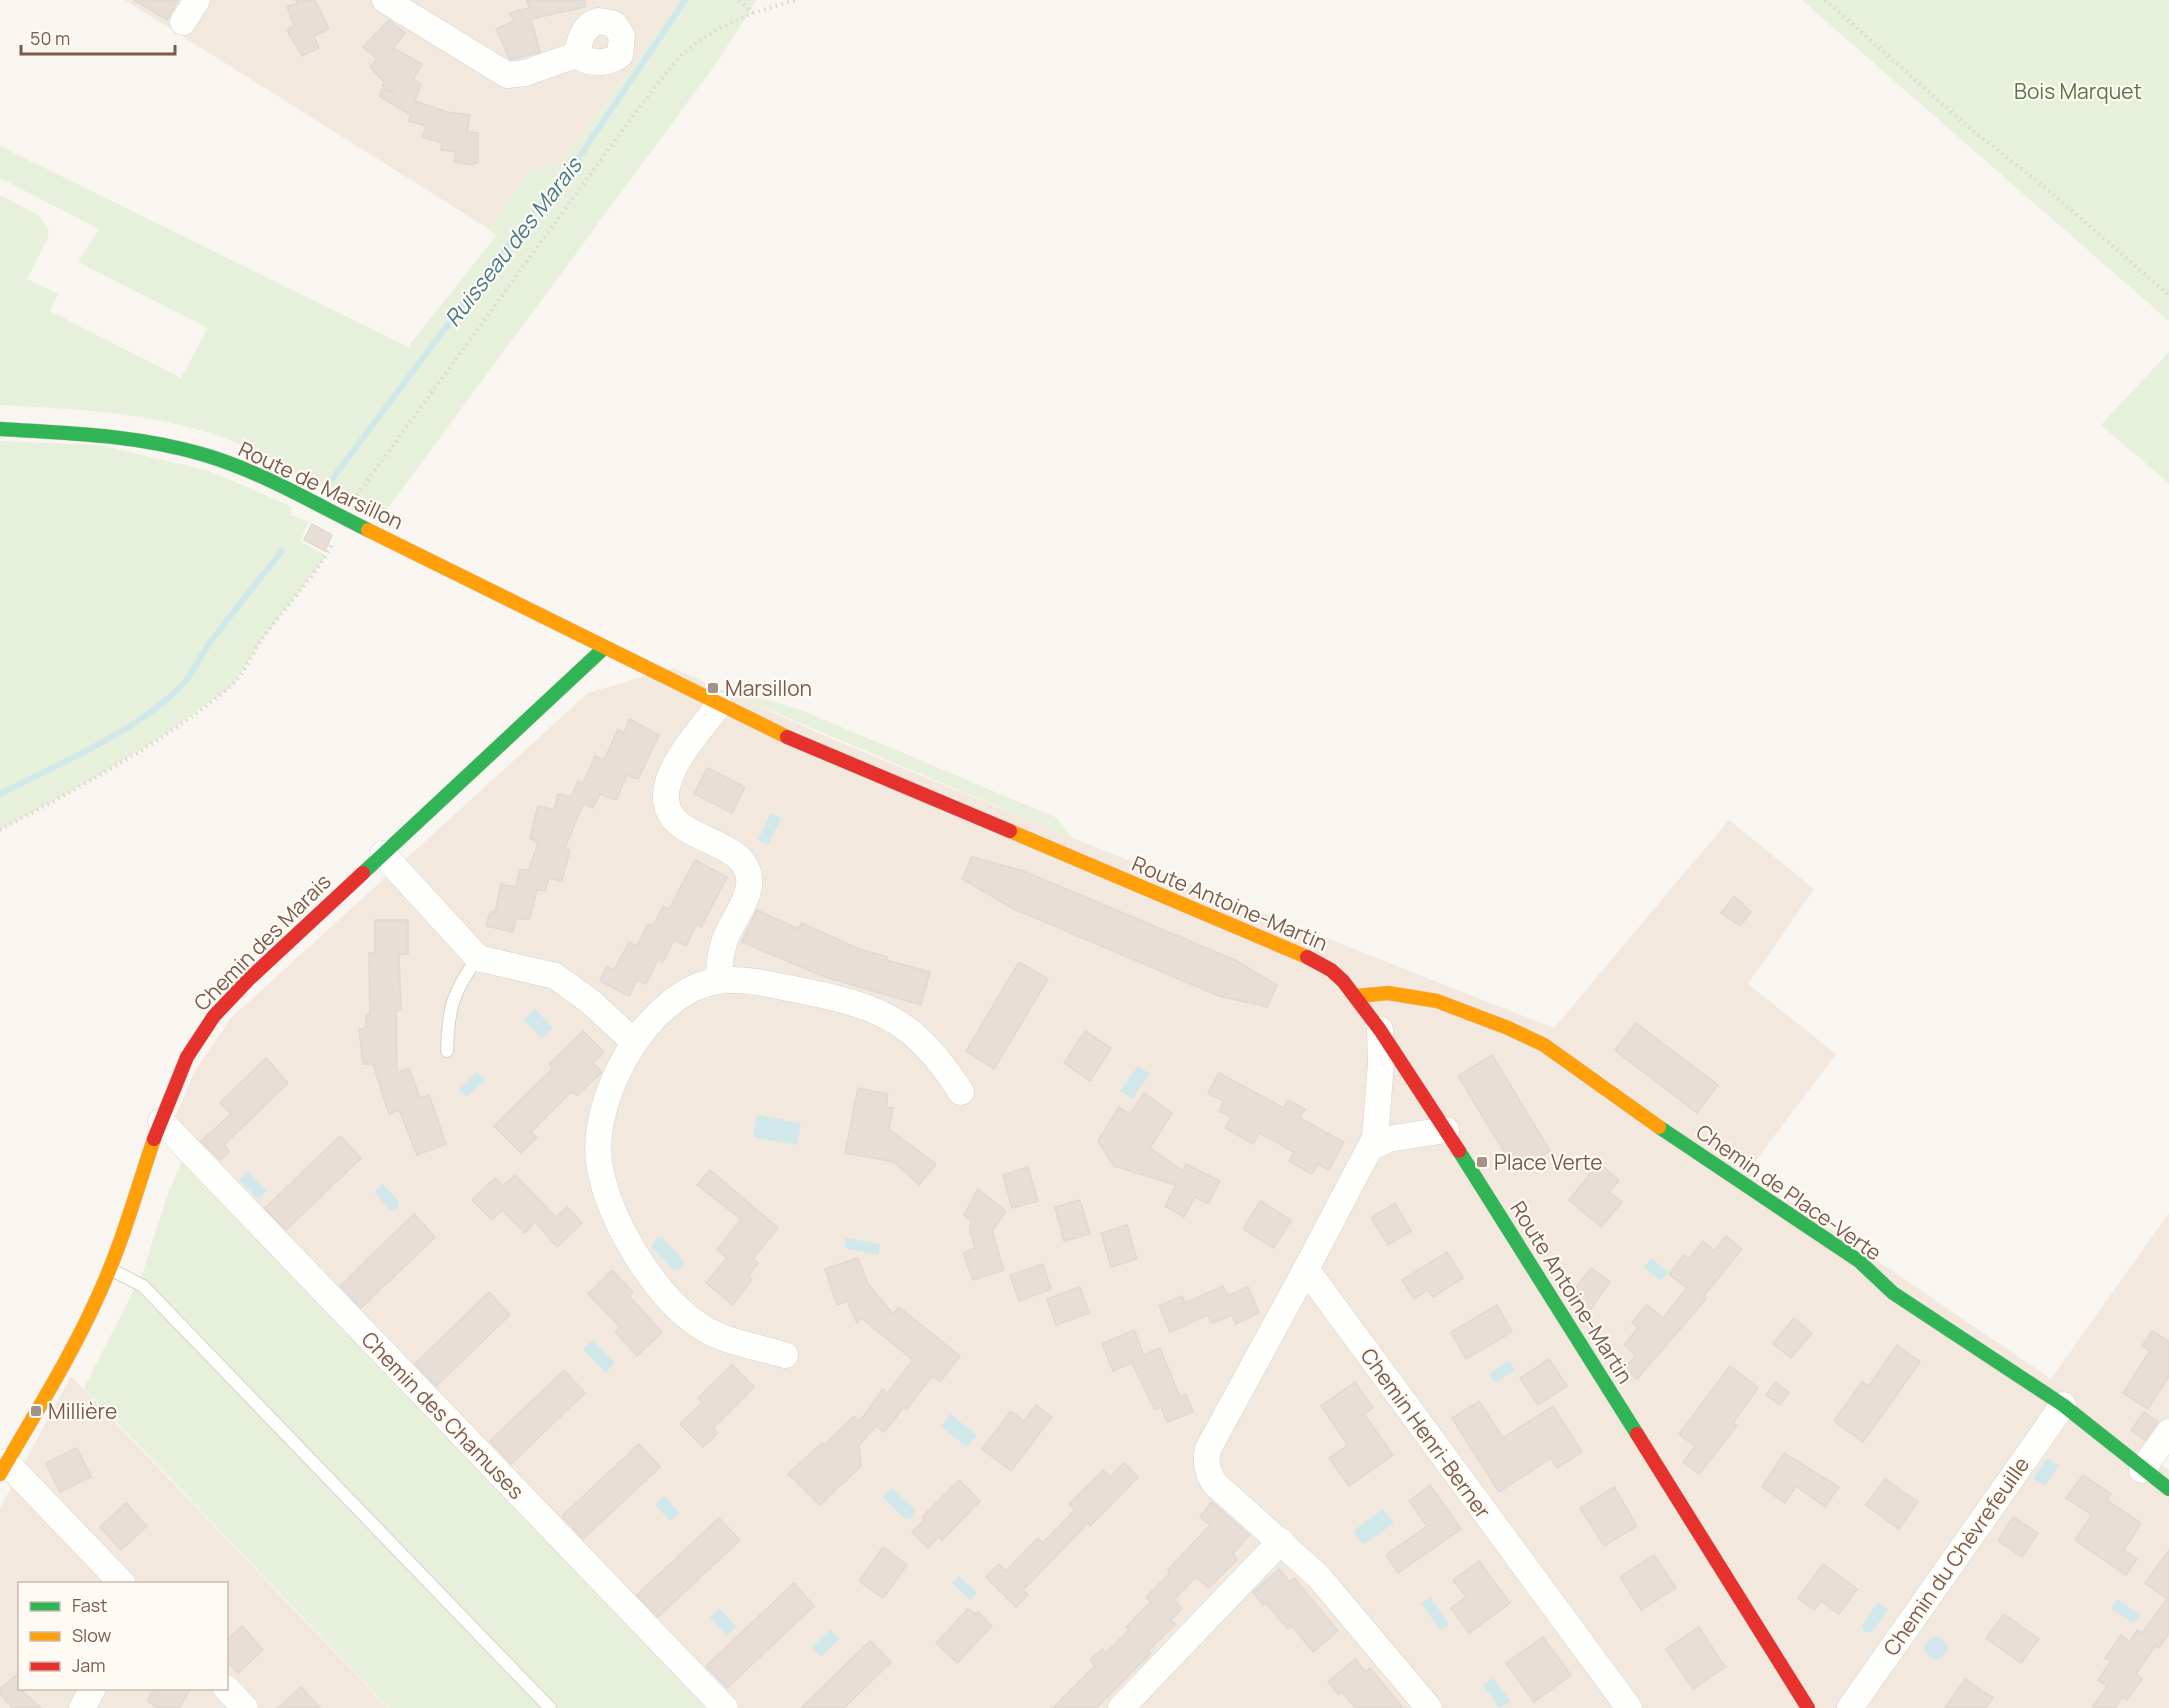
<svg xmlns="http://www.w3.org/2000/svg" width="2169" height="1708" viewBox="0 0 2169 1708" font-family="Manrope,sans-serif">
	<style>
		.residential { fill: #f2e8de; fill-rule: evenodd }
		.green { fill: #e7f0db }
		.water { fill: #d0e8ea }
		.lines { fill: none; stroke-linecap: round; stroke-linejoin: round }
		.stream { stroke: #d0e8ea; stroke-width: 6 }
		.building { fill: #e6ded7; stroke: #e2d8d2; stroke-width: 1.5 }
		.lane-casing { stroke: #d7d1cb; stroke-width: 14 }
		.street-casing { stroke: #d7d1cb; stroke-width: 27 }
		.fast-casing { stroke: #d9d2cb; stroke-width: 15 }
		.slow-casing { stroke: #d9d2cb; stroke-width: 15 }
		.jam-casing { stroke: #d9d2cb; stroke-width: 15 }
		.path { stroke: #dcd5d0; stroke-width: 4; stroke-dasharray: 1.5 4.5; stroke-linecap: butt }
		.lane { stroke: #fefefd; stroke-width: 12 }
		.street { stroke: #fefefd; stroke-width: 26 }
		.fast { stroke: #30b455; stroke-width: 14 }
		.slow { stroke: #ff9f0a; stroke-width: 14 }
		.jam { stroke: #e5322d; stroke-width: 14 }
		.poi-dot { fill: #a69286; stroke: #fffaf3; stroke-width: 2 }
		.labels { text-anchor: middle; dominant-baseline: central; stroke-width: 4.5; stroke-linejoin: round; paint-order: stroke }
		.park-label { font-size: 21px; fill: #537a41; stroke: #fffaf3 }
		.street-label { font-size: 21px; fill: #7a5c4d; stroke: #fffaf3 }
		.poi-label { font-size: 21px; fill: #7a5c4d; stroke: #fffaf3; text-anchor: start }
		.water-label { font-size: 22px; font-style: italic; fill: #437c86; stroke: #fffaf3 }
	</style>
	<rect width="100%" height="100%" fill="#f9f5f0"/>
	<g class="residential">
		<path d="M125,0H682L560,164L531,170L489,229Z"/>
		<path d="M673,668L830,738L1072,838L1554,1028L1729,820L1814,889L1748,984L1836,1054L1747,1172L2051,1379L2169,1213V1445L2157,1462L2169,1470V1708H715L171,1126L195,1071L231,1018L588,693Z"/>
		<path d="M71,1376L388,1708H0V1508ZM20,1584H226V1688H20Z"/>
	</g>
	<g class="green">
		<path d="M682,0H757L715,65L385,512C329,494 280,459 224,438C152,412 76,409 0,405V195L40,216L49,231L47,240L27,279L58,294L50,311L181,378L208,328L78,262L99,229L0,178V146L408,347L496,236L489,229L531,169L560,163Z"/>
		<path d="M1802,0H2169V321Z"/>
		<path d="M2169,352V483L2101,425Z"/>
		<path d="M0,441L100,445L209,471L291,506V515L309,522L300,541L326,556L264,637L232,686L164,735L91,780L0,830Z"/>
		<path d="M733,690L801,710L1057,818L1072,838L731,694Z"/>
		<path d="M187,1149L715,1708H389L84,1388L143,1272L166,1199Z"/>
	</g>
	<g class="water">
		<path d="M771,813L781,818L768,845L758,840Z"/>
		<path d="M535,1009L553,1028L542,1038L524,1020Z"/>
		<path d="M1138,1066L1150,1074L1132,1099L1120,1091Z"/>
		<path d="M477,1072L485,1080L467,1097L459,1090Z"/>
		<path d="M757,1115L801,1123L797,1145L753,1137Z"/>
		<path d="M248,1171L267,1191L258,1199L239,1180Z"/>
		<path d="M383,1184L399,1202L398,1208L390,1210L374,1192Z"/>
		<path d="M662,1237L683,1260L684,1264L678,1270H673L651,1247L657,1238Z"/>
		<path d="M846,1238L880,1244L878,1255L844,1248Z"/>
		<path d="M1651,1258L1668,1272L1661,1281L1644,1267Z"/>
		<path d="M593,1340L615,1363L605,1373L583,1349Z"/>
		<path d="M1509,1361L1515,1370L1495,1383L1489,1374Z"/>
		<path d="M950,1414L977,1435L967,1447L941,1427Z"/>
		<path d="M2047,1458L2059,1466L2045,1486L2033,1478Z"/>
		<path d="M892,1488L915,1509L912,1517L905,1519L883,1497Z"/>
		<path d="M664,1496L680,1513L670,1521L655,1505Z"/>
		<path d="M1383,1509L1394,1523L1363,1545L1353,1531Z"/>
		<path d="M959,1576L977,1593L970,1600L952,1583Z"/>
		<path d="M1430,1597L1449,1624L1440,1630L1421,1603Z"/>
		<path d="M2117,1599L2140,1615L2133,1623L2111,1608Z"/>
		<path d="M1878,1602L1888,1610L1872,1632H1864L1862,1625Z"/>
		<path d="M720,1609L736,1627L727,1636L710,1618Z"/>
		<path d="M830,1629L839,1639L821,1657L812,1647Z"/>
		<circle cx="1936" cy="1648" r="11"/>
		<path d="M1493,1678L1511,1702L1499,1708L1483,1685Z"/>
	</g>
	<g class="lines">
		<g class="stream">
			<path d="M333,478L516,234L567,175L685,0"/>
			<path d="M0,794C58,764 125,737 174,693C192,678 198,659 211,641C234,611 258,581 282,551"/>
		</g>
	</g>
	<g class="building">
		<path d="M134,0H178L167,20Z"/>
		<path d="M296,0H315L329,29L314,36L319,48L302,56L287,30L294,26L287,6L297,4Z"/>
		<path d="M527,0H584L585,7L531,19L540,52L510,60L496,29L514,21L509,13L529,8Z"/>
		<path d="M389,20L405,33L393,48L422,64L413,79L421,84L415,101L447,112L470,115L467,132L478,133V162L472,165L454,162L456,152L441,150L442,143L422,137L427,126L409,121L411,115L379,96L382,89L395,94L382,86L384,82L370,67L377,59L363,47Z"/>
		<path d="M312,524L332,535L325,551L304,540Z"/>
		<path d="M629,719L659,735L638,779L627,775L616,800L600,794L593,808L583,804L565,848L570,850L562,881L549,878L545,891L537,890L529,920L516,918L513,932L486,926L490,912H495L501,884L516,887L520,870H529L538,842L530,838L538,806L554,810L558,794L571,797L578,781L583,784L595,756L604,760L618,729L624,733Z"/>
		<path d="M707,768L745,787L732,813L694,794Z"/>
		<path d="M972,857L1023,871L1235,960L1277,985L1267,1007L1219,996L1012,908L962,879Z"/>
		<path d="M695,860L727,877L701,927L697,924L686,946L674,940L663,962L658,959L646,984L637,980L629,996L600,981L607,966L614,970L629,942L637,946L648,924L653,926L663,906L669,909Z"/>
		<path d="M1734,896L1751,912L1740,926L1721,913Z"/>
		<path d="M757,910L798,929L802,923L859,949L887,957L886,960L930,972L921,1005L825,977L742,942Z"/>
		<path d="M375,920H408V954L399,955L401,1010L396,1011L397,1073L409,1068L420,1098L429,1095L446,1144L417,1155L399,1110L389,1114L373,1064H363L359,1029L366,1028V1015H370L369,953H375Z"/>
		<path d="M1019,962L1048,979L994,1069L966,1051Z"/>
		<path d="M1636,1023L1718,1085L1697,1113L1615,1050Z"/>
		<path d="M583,1031L604,1052L593,1063L602,1072L577,1096L572,1091L531,1132L537,1138L521,1153L494,1126L553,1068L549,1064Z"/>
		<path d="M1085,1031L1111,1048L1090,1081L1064,1063Z"/>
		<path d="M1492,1055L1550,1151L1516,1171L1458,1076Z"/>
		<path d="M266,1058L288,1083L224,1145L229,1152L220,1160L201,1141L231,1114L220,1103Z"/>
		<path d="M1219,1073L1284,1108L1288,1100L1305,1109L1300,1118L1344,1142L1329,1170L1318,1164L1312,1174L1289,1161L1294,1152L1259,1133L1253,1144L1225,1128L1231,1117L1219,1111L1224,1101L1208,1093Z"/>
		<path d="M858,1088L888,1094L886,1107L893,1108L889,1129L936,1164L919,1185L894,1162L845,1153Z"/>
		<path d="M1144,1093L1172,1113L1150,1148L1183,1171L1186,1164L1220,1181L1208,1204L1195,1197L1184,1217L1165,1206L1176,1185L1114,1166L1098,1141L1119,1107L1130,1114Z"/>
		<path d="M340,1136L361,1158L286,1230L265,1208Z"/>
		<path d="M1599,1163L1619,1180L1609,1192L1622,1202L1601,1227L1569,1200Z"/>
		<path d="M1028,1167L1038,1201L1012,1208L1003,1175Z"/>
		<path d="M710,1170L778,1228L753,1259L758,1263L748,1276L752,1279L733,1305L706,1283L727,1258L717,1250L741,1219L697,1185Z"/>
		<path d="M515,1175L556,1217L567,1207L582,1223L557,1247L535,1222L525,1233L502,1210L492,1220L472,1200L495,1178L503,1186Z"/>
		<path d="M978,1189L1006,1211L992,1231L1004,1270L973,1280L963,1253L975,1248L970,1229L971,1221L964,1215Z"/>
		<path d="M1080,1200L1090,1234L1064,1241L1055,1207Z"/>
		<path d="M1260,1201L1291,1220L1274,1248L1243,1229Z"/>
		<path d="M1395,1203L1411,1231L1388,1245L1371,1218Z"/>
		<path d="M414,1214L435,1237L361,1308L340,1286Z"/>
		<path d="M1127,1225L1137,1259L1111,1267L1101,1233Z"/>
		<path d="M1726,1236L1742,1249L1703,1297L1706,1299L1637,1379L1624,1369L1636,1355L1624,1345L1638,1328L1632,1322L1647,1305L1663,1318L1687,1288L1669,1274L1684,1255L1689,1259L1703,1241L1714,1251Z"/>
		<path d="M1447,1252L1463,1278L1433,1297L1428,1290L1414,1299L1402,1280Z"/>
		<path d="M858,1258L868,1284L893,1314L899,1307L960,1356L940,1382L932,1376L907,1409L904,1407L884,1432L876,1426L859,1445L861,1466L820,1505L788,1474L822,1443L824,1445L854,1416L860,1421L883,1389L888,1393L913,1360L861,1318L857,1323L847,1301L837,1305L825,1269Z"/>
		<path d="M1043,1264L1051,1289L1019,1301L1010,1275Z"/>
		<path d="M1591,1268L1610,1282L1588,1313L1579,1306L1571,1294Z"/>
		<path d="M612,1270L633,1292L629,1296L662,1332L637,1356L615,1331L620,1327L588,1294Z"/>
		<path d="M1223,1286L1228,1296L1248,1287L1259,1313L1236,1324L1232,1315L1212,1323L1208,1315L1170,1332L1159,1306L1182,1296L1185,1303Z"/>
		<path d="M1080,1287L1089,1313L1056,1325L1047,1299Z"/>
		<path d="M489,1292L510,1315L436,1386L415,1364Z"/>
		<path d="M1497,1305L1512,1332L1466,1359L1451,1332Z"/>
		<path d="M1794,1318L1812,1333L1791,1358L1773,1344Z"/>
		<path d="M1134,1330L1144,1355L1160,1348L1180,1397L1186,1394L1193,1412L1167,1422L1161,1407L1155,1410L1132,1363L1113,1371L1102,1344Z"/>
		<path d="M2152,1331L2169,1341V1376L2148,1409L2123,1393L2150,1351L2142,1346Z"/>
		<path d="M1897,1345L1920,1362L1863,1442L1834,1421L1862,1382L1869,1386Z"/>
		<path d="M1549,1359L1567,1386L1538,1405L1520,1378Z"/>
		<path d="M732,1365L754,1387L713,1428L718,1433L703,1447L680,1424L702,1403L698,1398Z"/>
		<path d="M1730,1366L1758,1388L1733,1423L1737,1426L1699,1474L1683,1462L1695,1446L1679,1434Z"/>
		<path d="M564,1370L585,1393L511,1464L490,1441Z"/>
		<path d="M1355,1382L1373,1408L1364,1414L1393,1455L1349,1486L1329,1458L1348,1445L1321,1406Z"/>
		<path d="M1775,1382L1789,1392L1780,1405L1766,1395Z"/>
		<path d="M1479,1401L1503,1438L1553,1406L1582,1452L1557,1468L1551,1458L1499,1492L1452,1418Z"/>
		<path d="M1036,1405L1052,1417L1011,1471L982,1449L1011,1411L1024,1421Z"/>
		<path d="M2144,1412L2158,1422L2145,1440L2131,1430Z"/>
		<path d="M639,1444L660,1467L583,1539L562,1516Z"/>
		<path d="M77,1448L91,1477L60,1492L46,1463Z"/>
		<path d="M1784,1453L1839,1487L1825,1507L1796,1486L1785,1503L1762,1487Z"/>
		<path d="M1124,1463L1138,1477L1090,1526L1088,1523L1023,1590L1028,1595L1016,1607L986,1577L999,1564L1006,1571L1038,1538L1043,1543L1075,1510L1069,1504L1103,1470L1110,1477Z"/>
		<path d="M2083,1475L2111,1494L2107,1500L2141,1523L2124,1550L2137,1559L2126,1575L2075,1540L2092,1515L2066,1498Z"/>
		<path d="M1885,1479L1918,1502L1899,1529L1866,1505Z"/>
		<path d="M959,1480L980,1501L942,1540L939,1536L928,1548L912,1532L925,1520L922,1517Z"/>
		<path d="M1430,1485L1461,1529L1398,1573L1386,1555L1427,1526L1409,1501Z"/>
		<path d="M1614,1487L1637,1526L1604,1546L1580,1508Z"/>
		<path d="M1212,1502L1249,1535L1233,1554L1237,1560L1209,1588L1196,1577L1174,1600L1182,1608L1171,1620L1175,1624L1148,1651L1151,1653L1096,1708H1053L1095,1666L1090,1660L1102,1649L1106,1653L1129,1630L1126,1627L1151,1602L1146,1597L1170,1573L1168,1570L1210,1525L1200,1517Z"/>
		<path d="M126,1503L147,1526L121,1550L100,1527Z"/>
		<path d="M2013,1517L2038,1533L2022,1557L1998,1541Z"/>
		<path d="M719,1518L740,1540L658,1617L637,1595Z"/>
		<path d="M883,1547L907,1565L883,1598L859,1581Z"/>
		<path d="M2169,1550V1633L2159,1648L2156,1645L2136,1674L2142,1679L2127,1700L2122,1697L2115,1708H2092L2107,1686L2098,1680L2111,1661L2105,1658L2121,1635L2130,1642L2137,1630L2142,1633L2167,1599L2145,1583Z"/>
		<path d="M1654,1555L1676,1588L1641,1610L1620,1577Z"/>
		<path d="M1479,1561L1510,1603L1469,1633L1451,1608L1466,1597L1453,1580Z"/>
		<path d="M1823,1564L1857,1589L1839,1614L1821,1601L1814,1610L1798,1598Z"/>
		<path d="M1279,1569L1290,1582L1294,1578L1338,1631L1313,1652L1292,1626L1288,1629L1266,1603L1263,1605L1253,1592Z"/>
		<path d="M794,1583L814,1606L727,1688L706,1666Z"/>
		<path d="M968,1609L976,1614L978,1612L992,1626L957,1663L936,1643Z"/>
		<path d="M2004,1614L2039,1639L2021,1663L1986,1638Z"/>
		<path d="M242,1626L263,1650L238,1673L226,1661V1641Z"/>
		<path d="M1699,1627L1725,1667L1693,1689L1666,1649Z"/>
		<path d="M1543,1637L1571,1675L1534,1702L1506,1663Z"/>
		<path d="M870,1641L891,1662L844,1708H801Z"/>
		<path d="M1355,1659L1365,1672L1370,1668L1403,1708H1355L1342,1692L1339,1695L1328,1682Z"/>
		<path d="M20,1672V1689L41,1708H13L0,1694V1689Z"/>
		<path d="M1965,1679L1993,1698L1986,1708H1945Z"/>
		<path d="M301,1687L320,1708H278Z"/>
		<path d="M154,1689H190L179,1708H158L147,1701Z"/>
	</g>
	<g class="lines">
		<g class="lane-casing">
			<g id="lane">
				<path d="M447,1051C448,1011 452,991 478,958"/>
				<path d="M112,1270L143,1286L550,1708"/>
			</g>
		</g>
		<g class="street-casing">
			<g id="street">
				<path d="M385,0L507,75L525,73L576,55"/>
				<path d="M599,21L614,24L622,36L620,55C607,65 589,64 576,55C581,39 582,25 599,21Z"/>
				<path d="M183,22L197,0"/>
				<path d="M719,705C703,726 683,748 672,772C640,845 742,830 749,877C752,898 732,920 725,940C720,953 719,966 719,980"/>
				<path d="M383,854L478,958L555,976L591,1002L633,1041"/>
				<path d="M1380,1030L1381,1063L1375,1138L1306,1269L1629,1708"/>
				<path d="M161,1121L725,1708"/>
				<path d="M1372,1147L1388,1139L1446,1130"/>
				<path d="M1306,1269L1208,1449C1205,1463 1207,1473 1215,1484L1318,1576L1429,1708"/>
				<path d="M785,1355C758,1347 723,1342 700,1326C654,1296 610,1221 600,1168C587,1102 648,990 718,981C747,977 781,987 808,992C887,1008 917,1025 961,1092"/>
				<path d="M6,1462L123,1584"/>
				<path d="M2142,1470L2169,1432"/>
				<path d="M226,1688L245,1708"/>
				<path d="M82,1708L93,1688"/>
				<path d="M1121,1708L1281,1541"/>
				<path d="M1850,1708L2063,1405"/>
			</g>
		</g>
		<g class="fast-casing">
			<g id="fast">
				<path d="M0,429C69,433 138,435 205,455C262,472 315,504 368,530"/>
				<path d="M363,873L603,649"/>
				<path d="M1659,1127L1859,1261L1893,1293L2063,1405L2169,1489"/>
				<path d="M1459,1151L1637,1434"/>
			</g>
		</g>
		<g class="slow-casing">
			<g id="slow">
				<path d="M368,530L787,737"/>
				<path d="M1010,831L1307,957"/>
				<path d="M1357,996L1388,993L1437,1001L1508,1028L1544,1045L1659,1127"/>
				<path d="M0,1474C34,1415 71,1357 99,1294C122,1244 136,1192 154,1139"/>
			</g>
		</g>
		<g class="jam-casing">
			<g id="jam">
				<path d="M787,737L1010,831"/>
				<path d="M1307,957L1331,970L1343,981L1380,1030L1459,1151"/>
				<path d="M154,1139L187,1057L214,1016L249,979L363,873"/>
				<path d="M1637,1434L1808,1708"/>
			</g>
		</g>
		<g class="path">
			<path d="M739,0L753,13"/>
			<path d="M1825,0L1973,131L2035,179L2169,295"/>
			<path d="M357,495L635,113L679,57L697,42L722,27L753,13L795,0"/>
			<path d="M0,830C79,787 161,745 230,687C244,675 252,653 263,638C286,605 315,578 333,542"/>
		</g>
		<use href="#lane" class="lane"/>
		<use href="#street" class="street"/>
		<use href="#fast" class="fast"/>
		<use href="#slow" class="slow"/>
		<use href="#jam" class="jam"/>
	</g>
	<g class="poi-dot">
		<rect x="707" y="682" width="12" height="12" rx="3"/>
		<rect x="1476" y="1156" width="12" height="12" rx="3"/>
		<rect x="30" y="1405" width="12" height="12" rx="3"/>
	</g>
	<g class="labels">
		<g class="park-label">
			<text x="2078" y="91">Bois Marquet</text>
		</g>
		<g class="street-label">
			<text transform="translate(321 485) rotate(25)">Route de Marsillon</text>
			<text transform="translate(1230 903) rotate(23)">Route Antoine-Martin</text>
			<text transform="translate(262 942) rotate(-45)">Chemin des Marais</text>
			<text transform="translate(1789 1192) rotate(35)">Chemin de Place-Verte</text>
			<text transform="translate(1572 1292) rotate(58)">Route Antoine-Martin</text>
			<text transform="translate(443 1415) rotate(46)">Chemin des Chamuses</text>
			<text transform="translate(1426 1433) rotate(54)">Chemin Henri-Berner</text>
			<text transform="translate(1956 1556) rotate(-55)">Chemin du Chèvrefeuille</text>
		</g>
		<g class="poi-label">
			<text x="725" y="688">Marsillon</text>
			<text x="1494" y="1162">Place Verte</text>
			<text x="48" y="1411">Millière</text>
		</g>
		<g class="water-label">
			<text transform="translate(513 242) rotate(-52)">Ruisseau des Marais</text>
		</g>
	</g>
	<rect x="18" y="1582" width="210" height="108" fill="#fffaf3" stroke="#cabbb1" stroke-width="1.5"/>
	<rect x="30" y="1602" width="30" height="9" fill="#30b455" stroke="#cabbb1" stroke-width="1.5"/>
	<text x="72" y="1612" font-size="18" fill="#7a5c4d">Fast</text>
	<rect x="30" y="1632" width="30" height="9" fill="#ff9f0a" stroke="#cabbb1" stroke-width="1.5"/>
	<text x="72" y="1642" font-size="18" fill="#7a5c4d">Slow</text>
	<rect x="30" y="1662" width="30" height="9" fill="#e5322d" stroke="#cabbb1" stroke-width="1.5"/>
	<text x="72" y="1672" font-size="18" fill="#7a5c4d">Jam</text>
	<path d="M21 45v9h154v-9" fill="none" stroke="#7a5c4d" stroke-width="3"/>
	<text x="30" y="45" font-size="18" fill="#7a5c4d" stroke="#fffaf3" stroke-width="4.5" paint-order="stroke">50 m</text>
</svg>
